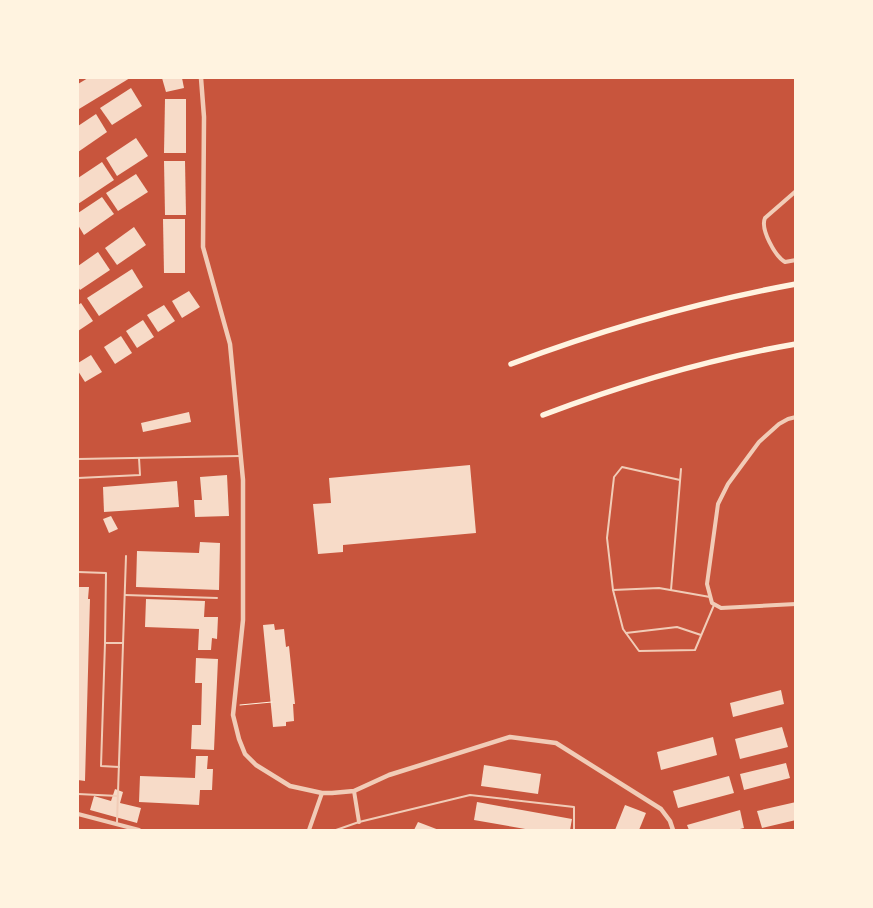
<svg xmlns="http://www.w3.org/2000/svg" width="873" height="908" viewBox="0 0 873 908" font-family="'Roboto Serif',serif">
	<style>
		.building { fill: #f7dbc8 }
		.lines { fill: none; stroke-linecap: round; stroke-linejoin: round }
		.path { stroke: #fff3e0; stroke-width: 1 }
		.service { stroke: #f1ccb7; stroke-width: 2 }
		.minor { stroke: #f1ccb7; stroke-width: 4 }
		.tertiary { stroke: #f1ccb7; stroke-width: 4.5 }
		.primary { stroke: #fff3e0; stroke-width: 5.5 }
	</style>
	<rect width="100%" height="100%" fill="#c8553d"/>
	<g class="building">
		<path d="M88,78H130L79,109L78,107V84Z"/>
		<path d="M162,78H182L184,88L166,92Z"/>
		<path d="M131,88L142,106L112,125L100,108Z"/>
		<path d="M165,99H186V153H164Z"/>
		<path d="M96,114L107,132L78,152V126Z"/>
		<path d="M136,138L148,156L117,176L106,158Z"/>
		<path d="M164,161H185L186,215H165Z"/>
		<path d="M102,162L114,180L78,204V178Z"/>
		<path d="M136,174L148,192L118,211L106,193Z"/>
		<path d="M102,197L114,214L84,235L78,225V213Z"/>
		<path d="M163,219H185V273H164Z"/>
		<path d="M134,227L146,245L117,265L105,248Z"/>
		<path d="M98,252L110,270L80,290L78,287V266Z"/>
		<path d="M132,269L143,287L99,316L87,298Z"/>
		<path d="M189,291L200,307L182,318L172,301Z"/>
		<path d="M81,303L93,321L78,331V305Z"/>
		<path d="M164,305L175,321L158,332L147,315Z"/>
		<path d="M143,320L154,337L137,348L126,331Z"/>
		<path d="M121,336L132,353L115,364L104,347Z"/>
		<path d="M91,355L102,372L85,382L78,371V363Z"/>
		<path d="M189,412L191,422L143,432L141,423Z"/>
		<path d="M470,465L476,533L343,545V552L318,554L313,504L331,503L329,478Z"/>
		<path d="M227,475L229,516L195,517L194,500H202L200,477Z"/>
		<path d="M177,481L179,507L104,512L103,487Z"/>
		<path d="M111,516L118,529L109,533L103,519Z"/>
		<path d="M200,542L220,543L219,590L136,587L137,551L199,553Z"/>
		<path d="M78,587H89L88,599H90L85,781L78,780Z"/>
		<path d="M146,599L205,601L204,617H218L217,639L212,638L211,650H198L199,629L145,627Z"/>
		<path d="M274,624L275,630L284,629L286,647L289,646L295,704H293L294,721L286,722V726L273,727L263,625Z"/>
		<path d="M196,658L218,659L214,750L191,749L192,725H201L202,683H195Z"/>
		<path d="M781,690L784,704L733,717L730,703Z"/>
		<path d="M782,727L788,747L740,759L735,739Z"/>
		<path d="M713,737L717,755L661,770L657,752Z"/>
		<path d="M196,756H208L207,769H213L212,790H200L199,805L139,802L140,776L195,778Z"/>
		<path d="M786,763L790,778L744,790L740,774Z"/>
		<path d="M484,765L541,774L538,794L481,786Z"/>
		<path d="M729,776L734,793L678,808L673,791Z"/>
		<path d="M115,789L123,792L120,803L141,808L137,823L90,810L94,796L111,801Z"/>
		<path d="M477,802L572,819L570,830H531L474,820Z"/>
		<path d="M796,802V820L762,828L757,811Z"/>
		<path d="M625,805L646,813L639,830H615Z"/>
		<path d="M740,810L744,828L736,830H689L687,825Z"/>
		<path d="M418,822L439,830H414Z"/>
	</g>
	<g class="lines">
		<path class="path" d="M240,705L272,702"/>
		<g class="service">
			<path d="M78,459L240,456"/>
			<path d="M78,478L140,475L139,458"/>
			<path d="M680,480L622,467L614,477L607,538L613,590L623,629L639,651L695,650L714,605"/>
			<path d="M78,572L106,573L105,643H123"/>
			<path d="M613,590L659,588L710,597"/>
			<path d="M671,590L681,469"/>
			<path d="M125,595L217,598"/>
			<path d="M626,633L677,627L701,635"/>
			<path d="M105,643L101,766L119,767"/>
			<path d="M78,794L118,796"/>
			<path d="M117,822L126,556"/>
			<path d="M336,830L359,822L470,795L574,807V830"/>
		</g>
		<g class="minor">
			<path d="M796,191L765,218C760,229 775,256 785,262L796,260"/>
			<path d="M796,417L788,419L779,424L759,442L728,484L718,504L707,584L712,603L721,608L796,604"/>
			<path d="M354,791L359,822"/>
			<path d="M78,814L139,830"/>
			<path d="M309,830L322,793"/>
		</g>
		<path class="tertiary" d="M201,78L204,117L203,247L230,344L243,480V620L233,715L239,739L245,754L256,765L290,786L322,793H332L354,791L389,775L510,737L556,743L661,809L670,821L673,830"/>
		<g class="primary">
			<path d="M511,364C604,329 698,302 796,284"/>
			<path d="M543,415C625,384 709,359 796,344"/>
		</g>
	</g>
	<rect width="873" height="908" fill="none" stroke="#fff3e0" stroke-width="158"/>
</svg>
